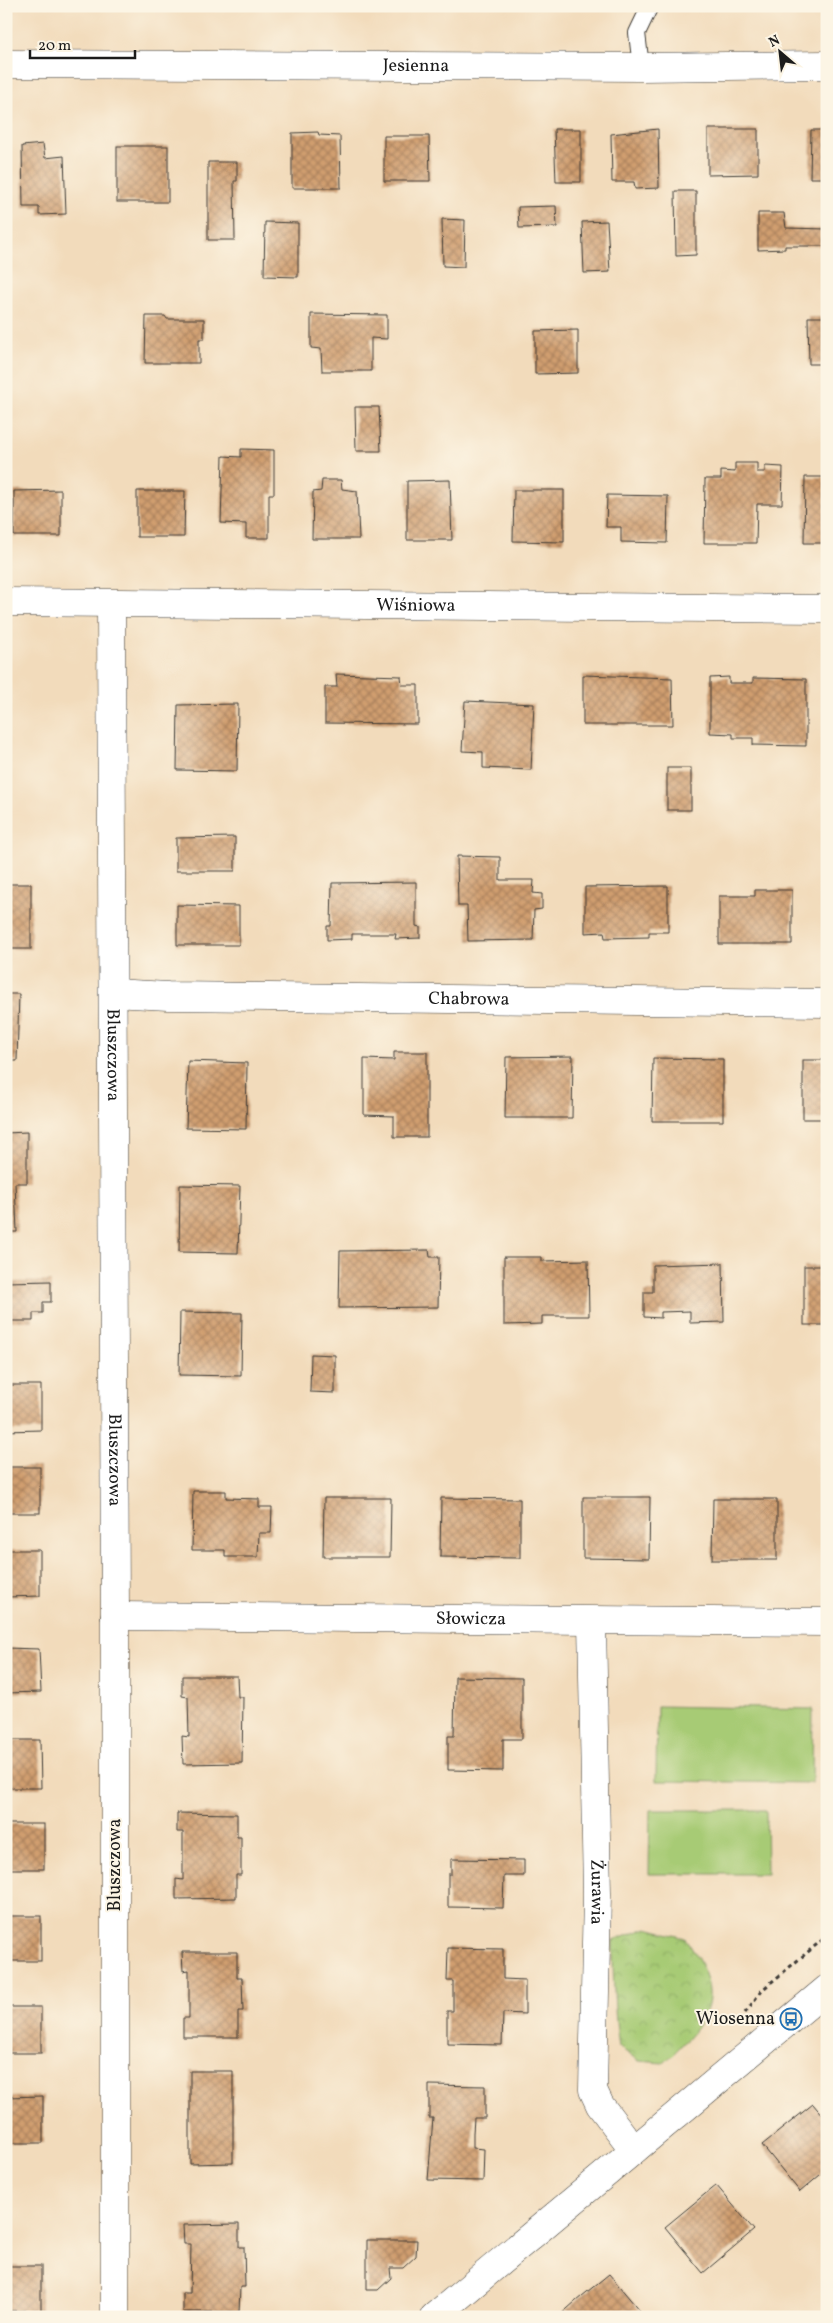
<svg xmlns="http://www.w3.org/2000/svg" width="833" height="2323" viewBox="0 0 833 2323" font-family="Vollkorn,serif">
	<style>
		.park { fill: url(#park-crowns); stroke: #627448 }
		.pitch { fill: #a7cb75; stroke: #627448 }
		.building { fill: url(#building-cross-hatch) }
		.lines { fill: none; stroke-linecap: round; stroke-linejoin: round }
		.lane-casing { stroke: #3c3934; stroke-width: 18 }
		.street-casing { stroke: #3c3934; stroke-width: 29 }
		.secondary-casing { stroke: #3c3934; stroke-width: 29 }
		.path { stroke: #3c3934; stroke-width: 3; stroke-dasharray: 4 4; stroke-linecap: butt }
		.lane { stroke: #fff; stroke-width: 16 }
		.street { stroke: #fff; stroke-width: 28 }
		.secondary { stroke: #fff; stroke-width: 28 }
		.labels { text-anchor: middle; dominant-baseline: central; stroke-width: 4; stroke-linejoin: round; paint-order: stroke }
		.street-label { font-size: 18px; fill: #1c1c1c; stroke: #fcf5e5 }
		.poi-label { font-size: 18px; fill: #1c1c1c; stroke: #fcf5e5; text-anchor: end }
	</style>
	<defs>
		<pattern id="park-crowns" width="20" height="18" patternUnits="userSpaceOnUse" patternTransform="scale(1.25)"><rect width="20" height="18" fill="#a7cb75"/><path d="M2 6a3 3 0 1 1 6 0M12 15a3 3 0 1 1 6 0" fill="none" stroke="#8fae65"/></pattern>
		<pattern id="building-cross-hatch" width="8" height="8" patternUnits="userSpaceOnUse" patternTransform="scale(1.25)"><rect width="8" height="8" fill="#d09e70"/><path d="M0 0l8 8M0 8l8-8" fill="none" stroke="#a8805b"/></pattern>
	</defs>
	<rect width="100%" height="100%" fill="#fcf5e5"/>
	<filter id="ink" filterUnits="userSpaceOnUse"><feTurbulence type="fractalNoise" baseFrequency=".02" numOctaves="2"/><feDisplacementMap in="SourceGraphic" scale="10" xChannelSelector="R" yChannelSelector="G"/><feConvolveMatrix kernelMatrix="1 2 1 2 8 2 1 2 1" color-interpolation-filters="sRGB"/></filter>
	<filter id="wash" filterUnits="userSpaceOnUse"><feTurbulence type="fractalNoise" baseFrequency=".0096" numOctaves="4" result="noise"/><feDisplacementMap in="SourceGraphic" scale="20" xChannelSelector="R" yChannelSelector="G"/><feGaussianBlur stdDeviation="1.12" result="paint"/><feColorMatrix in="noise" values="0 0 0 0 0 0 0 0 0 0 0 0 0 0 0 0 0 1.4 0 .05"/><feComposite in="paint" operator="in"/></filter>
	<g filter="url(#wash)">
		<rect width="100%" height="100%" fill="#f2dbbb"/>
		<path class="park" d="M647,1928L685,1938C726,1998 712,2016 664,2063L639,2061L619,2047C614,2011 613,1977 613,1941Z"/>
		<g class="pitch">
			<path d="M657,1706L813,1709L812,1783L656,1781Z"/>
			<path d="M650,1810H766L767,1874H649Z"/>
		</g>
		<g id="blocks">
			<g class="building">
				<path d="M554,129H581V182H556Z"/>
				<path d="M658,129L659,188L635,189L634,182H612L611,134Z"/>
				<path d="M708,129H758V174L708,175Z"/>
				<path d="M811,130H827V178H810Z"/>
				<path d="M318,132L319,135L340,136L341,188H292V133Z"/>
				<path d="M384,136H429L430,181H384Z"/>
				<path d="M43,144L45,158L64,156L66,214L39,215V207H23L22,146Z"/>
				<rect x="117" y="146" width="51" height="56"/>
				<path d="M208,162H237V181H234L235,240H208Z"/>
				<path d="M675,191H696V255L676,256Z"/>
				<path d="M556,206L557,227L519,228L518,207Z"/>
				<path d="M758,213H784L786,228L827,229V246H785V249L758,250Z"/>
				<path d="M442,219L465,220L464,267L443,266Z"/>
				<path d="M607,221L610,272L584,273L582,222Z"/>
				<path d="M265,222L298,223V277L264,276Z"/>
				<path d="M311,314L387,315V339L371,338V371H322L321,349L311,348Z"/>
				<path d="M146,316H165L167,319H204V339H199V363H145Z"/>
				<path d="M808,317H827V364H809Z"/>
				<path d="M578,330V373L535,374V331Z"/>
				<path d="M355,407H379L381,451H356Z"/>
				<path d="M241,449L274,450V494H269V538H246V524L221,523L223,456L241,457Z"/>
				<path d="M735,463H757V472H765V466L783,467L782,504H757L756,543H704L705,479H721V471L735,472Z"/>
				<path d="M805,477H827V543H804Z"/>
				<path d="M322,480H341L342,489L357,491L359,539H312L313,492L321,491Z"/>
				<path d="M450,480L452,540H407V481Z"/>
				<path d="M61,490V536H14V491Z"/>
				<path d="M514,490H564V542L513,541Z"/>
				<path d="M137,491H185L184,537H137Z"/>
				<path d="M607,495L668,496L667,543L621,542V527H606Z"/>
				<path d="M336,674L401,676L402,685H418V724L325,723V687H337Z"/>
				<path d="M583,675L672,678L673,725H583Z"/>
				<path d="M729,677V683H753V678L806,679V746L753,745V738H733V734L710,733V678Z"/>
				<path d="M465,701L534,704L531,770L483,768V752L462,751Z"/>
				<path d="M238,704L237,771L177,770L178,705Z"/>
				<rect x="667" y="768" width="24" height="42"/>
				<path d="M235,837V871H176V838Z"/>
				<path d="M457,856L500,857V880H534L533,893L542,894V909L534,910L533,940L468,941L467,906H458Z"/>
				<path d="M416,882V926L420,927V938L395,939L396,934H352V939L327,940V926H331L332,883Z"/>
				<rect x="6" y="884" width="25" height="65"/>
				<path d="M668,886V932H649V937L605,938L604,932L585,933V887Z"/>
				<path d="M755,890H792V944H719V896H755Z"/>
				<path d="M177,905L239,906V945H177Z"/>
				<path d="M6,994H19L17,1061H6Z"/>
				<path d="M394,1052H427V1137H394V1116L364,1115V1059L394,1060Z"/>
				<path d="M573,1056L572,1118H505L506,1057Z"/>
				<path d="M653,1058L723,1059V1121H652Z"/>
				<rect x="803" y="1060" width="24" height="59"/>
				<path d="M188,1061L247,1063L246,1129L186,1128Z"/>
				<path d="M27,1132V1183H15L17,1232H6V1133Z"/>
				<path d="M180,1185L240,1186L238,1253L179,1252Z"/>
				<path d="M429,1250L430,1257H439L438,1307L339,1308L340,1251Z"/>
				<path d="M504,1257H542V1261L588,1260L589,1316H542V1324L504,1325Z"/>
				<path d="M723,1263L724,1322L690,1323V1311L661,1312V1318L644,1317V1292H653V1265Z"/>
				<rect x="804" y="1266" width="23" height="59"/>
				<path d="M51,1281V1302H43V1313H33V1321H6V1282Z"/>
				<path d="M180,1312L242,1313L241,1376L179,1375Z"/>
				<path d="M311,1354L335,1355V1393L310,1392Z"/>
				<path d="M6,1385H41V1430L6,1431Z"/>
				<rect x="6" y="1467" width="34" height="46"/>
				<path d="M193,1491H226V1498L259,1499V1507H272L271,1533H259L258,1557H225V1550H192Z"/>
				<path d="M583,1497H650L649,1559L583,1558Z"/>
				<path d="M324,1498H391L390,1557H323Z"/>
				<path d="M441,1498L520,1499V1558L440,1557Z"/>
				<path d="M713,1499H777V1560H712Z"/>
				<path d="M6,1550H40V1596L6,1597Z"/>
				<path d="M6,1648L39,1649L41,1692L6,1693Z"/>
				<path d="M182,1676H237L238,1697H243L242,1763L183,1764L182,1736L189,1737L188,1697L182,1696Z"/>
				<path d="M455,1677L522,1678V1739H503V1771L448,1770V1736H454Z"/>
				<path d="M6,1740H40L41,1788H6Z"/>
				<path d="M177,1813L237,1814V1837H241V1875H236V1898L176,1899V1879L183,1880V1832H177Z"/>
				<rect x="6" y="1824" width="38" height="45"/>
				<path d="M451,1859L524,1860V1876H504L503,1908L448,1907V1874H451Z"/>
				<rect x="6" y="1916" width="35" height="45"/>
				<path d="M448,1948L503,1949V1979L525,1980V2014L503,2013L502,2045L447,2044V2011H453V1981H447Z"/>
				<path d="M182,1952H237V1978H242L243,2011H238V2037H183V2018H189V1970L183,1971Z"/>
				<rect x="6" y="2007" width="35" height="46"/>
				<path d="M190,2071H233V2163L190,2164Z"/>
				<path d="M429,2085L485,2086V2118H474L473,2133V2148L484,2149L483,2181L428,2180L433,2118H429Z"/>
				<path d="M43,2096V2143H6V2097Z"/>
				<path d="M813,2104L827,2121V2169L800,2192L762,2145Z"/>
				<path d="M716,2185L754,2230L703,2273L665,2227Z"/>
				<path d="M239,2224V2247H244L245,2287H240L239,2312H183V2293H190L191,2244H184L183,2225Z"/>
				<path d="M367,2240H417L416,2256L403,2268H390L391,2278L378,2290H367Z"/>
				<rect x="6" y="2266" width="35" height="45"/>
				<path d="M609,2274L645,2317H558L576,2301Z"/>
			</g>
		</g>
	</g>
	<g filter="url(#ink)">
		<use href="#blocks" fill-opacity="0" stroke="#3c3934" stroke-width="1"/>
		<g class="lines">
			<g class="lane-casing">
				<path id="lane" d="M641,67L637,33L650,6"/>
			</g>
			<g class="street-casing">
				<g id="street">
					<path id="s1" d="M6,602L827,609"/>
					<path id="s2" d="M111,604L115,1616V2317"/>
					<path id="s3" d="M113,993L168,996L827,1003"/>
					<path id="s4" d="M115,1616L827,1622"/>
					<path id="s5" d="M592,1621L597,1894L593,2090L600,2105L634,2150"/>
					<path d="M434,2317L827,1989"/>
				</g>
			</g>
			<g class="secondary-casing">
				<g id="secondary">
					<path id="s6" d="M6,64L641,67L827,65"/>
				</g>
			</g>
			<path class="path" d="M745,2013L762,1990L827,1936"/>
			<use href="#lane" class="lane"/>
			<use href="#street" class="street"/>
			<use href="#secondary" class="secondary"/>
		</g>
	</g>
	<defs>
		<g id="bus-ring" transform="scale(1.125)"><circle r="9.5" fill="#fcf5e5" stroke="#1f6fb2" stroke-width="1.5"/><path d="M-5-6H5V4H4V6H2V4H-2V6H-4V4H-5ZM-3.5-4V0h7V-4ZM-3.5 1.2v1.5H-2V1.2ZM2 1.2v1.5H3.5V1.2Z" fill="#1f6fb2"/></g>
	</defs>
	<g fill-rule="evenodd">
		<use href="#bus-ring" x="791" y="2019"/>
	</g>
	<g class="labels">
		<g class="street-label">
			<text stroke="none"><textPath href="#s6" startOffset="410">Jesienna</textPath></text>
			<text stroke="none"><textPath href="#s1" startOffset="410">Wiśniowa</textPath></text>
			<text stroke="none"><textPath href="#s3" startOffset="356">Chabrowa</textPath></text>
			<text stroke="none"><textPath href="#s2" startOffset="451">Bluszczowa</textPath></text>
			<text stroke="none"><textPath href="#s2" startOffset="856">Bluszczowa</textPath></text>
			<text stroke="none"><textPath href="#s4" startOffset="356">Słowicza</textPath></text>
			<text transform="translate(115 1865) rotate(-90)">Bluszczowa</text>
			<text stroke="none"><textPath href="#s5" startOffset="271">Żurawia</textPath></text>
		</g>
		<g class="poi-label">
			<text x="775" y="2019">Wiosenna</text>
		</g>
	</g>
	<rect width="833" height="2323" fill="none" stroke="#fcf5e5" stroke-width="25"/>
	<g transform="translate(780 52) rotate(332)" stroke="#fcf5e5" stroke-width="4" paint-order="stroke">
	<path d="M0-4L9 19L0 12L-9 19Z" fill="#1c1c1c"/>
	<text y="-8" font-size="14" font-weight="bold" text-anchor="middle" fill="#1c1c1c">N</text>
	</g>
	<path d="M30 50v8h105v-8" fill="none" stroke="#1c1c1c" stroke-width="2.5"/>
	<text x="38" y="50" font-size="15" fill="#1c1c1c" stroke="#fcf5e5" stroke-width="4" paint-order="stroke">20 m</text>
</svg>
